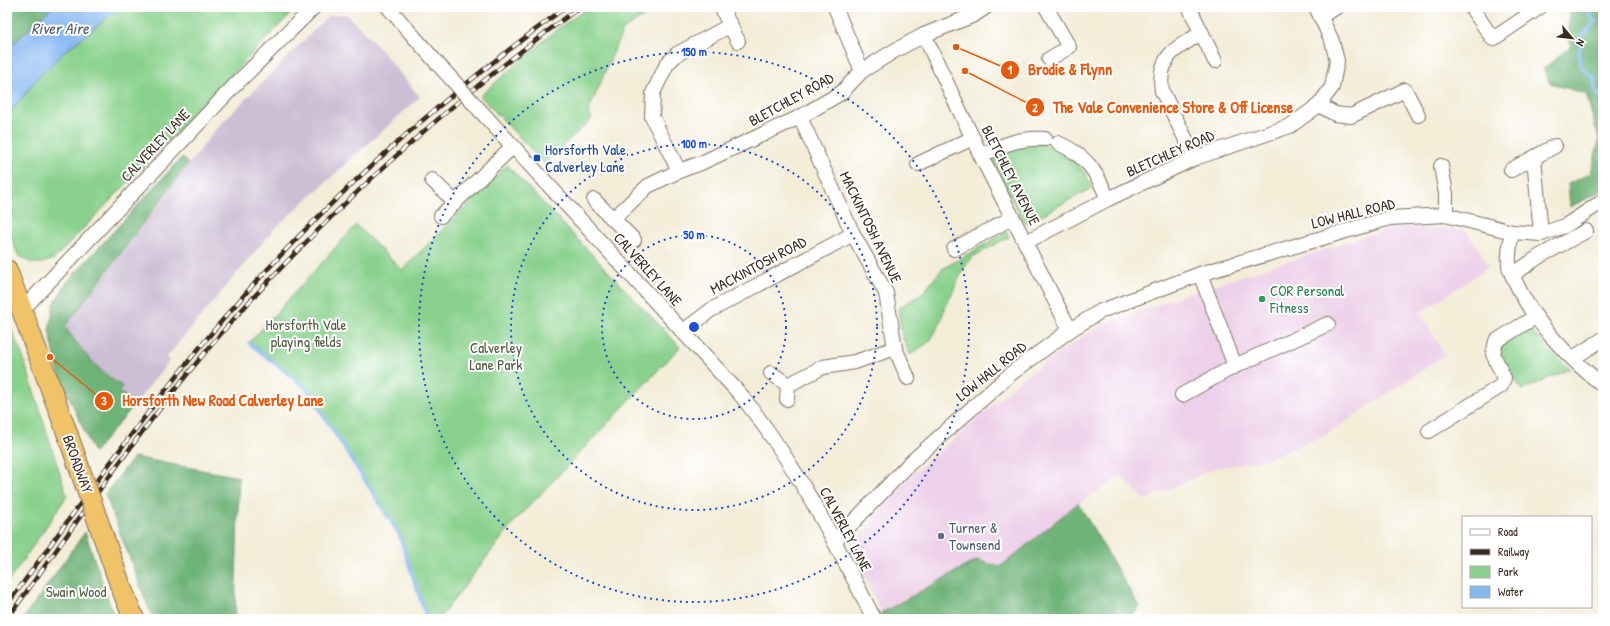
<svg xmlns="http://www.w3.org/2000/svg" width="1610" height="626" viewBox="0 0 1610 626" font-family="'Patrick Hand',sans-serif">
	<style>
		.built { fill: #edd0e9 }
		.industrial { fill: #ccbed4 }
		.green { fill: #89d18c; stroke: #627e55 }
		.forest { fill: #6eb378; stroke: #546e4b }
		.water { fill: #86b8f3; stroke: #607188 }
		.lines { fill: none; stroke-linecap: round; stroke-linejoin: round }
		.stream { stroke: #86b8f3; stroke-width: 3.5 }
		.minor-casing { stroke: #7b6e5f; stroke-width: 16 }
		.highway-casing { stroke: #7b6e5f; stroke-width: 22 }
		.minor { stroke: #fff; stroke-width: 14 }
		.highway { stroke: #f1c369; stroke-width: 20 }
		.rail-casing { stroke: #3b2a1e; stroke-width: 4.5 }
		.rail { stroke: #fff; stroke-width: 3; stroke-dasharray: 9; stroke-linecap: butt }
		.minor-bridge-casing { stroke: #7b6e5f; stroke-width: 16; stroke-linecap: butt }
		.highway-bridge-casing { stroke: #7b6e5f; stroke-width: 22; stroke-linecap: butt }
		.minor-bridge { stroke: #fff; stroke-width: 14 }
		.highway-bridge { stroke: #f1c369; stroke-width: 20 }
		.ring { fill: none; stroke: #1d4ed8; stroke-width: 2; stroke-dasharray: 2 4 }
		.transit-dot { fill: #1a4fb4; stroke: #fff; stroke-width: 1.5 }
		.leisure-dot { fill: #2e9e5b; stroke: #fff; stroke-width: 1.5 }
		.service-dot { fill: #5c6f8a; stroke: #fff; stroke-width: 1.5 }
		.labels { text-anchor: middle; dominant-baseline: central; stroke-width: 4; stroke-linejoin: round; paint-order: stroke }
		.street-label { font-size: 15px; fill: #3b2a1e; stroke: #fff }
		.transit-label { font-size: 15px; fill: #164399; stroke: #fff; text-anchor: start }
		.leisure-label { font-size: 15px; fill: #27864d; stroke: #fff; text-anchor: start }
		.park-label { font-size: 15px; fill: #525c3f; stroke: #fff }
		.service-label { font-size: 15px; fill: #4e5e75; stroke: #fff; text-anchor: start }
		.water-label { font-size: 16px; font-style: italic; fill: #555c69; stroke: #fff }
		.centre { fill: #1d4ed8; stroke: #fff; stroke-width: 2 }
		.ring-label { font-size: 12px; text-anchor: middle; font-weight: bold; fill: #1d4ed8; stroke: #fff; stroke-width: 4; stroke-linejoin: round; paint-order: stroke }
		.leader { fill: none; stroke: #e8590c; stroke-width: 1.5 }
		.callout-dot { fill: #e8590c; stroke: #fff; stroke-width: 1.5 }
		.mark-label { font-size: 12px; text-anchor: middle; font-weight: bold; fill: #fff }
		.callout-label { font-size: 16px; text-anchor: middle; font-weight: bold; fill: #e8590c; stroke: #fff; stroke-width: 4; stroke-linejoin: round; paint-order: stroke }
	</style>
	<rect width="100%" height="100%" fill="#fff"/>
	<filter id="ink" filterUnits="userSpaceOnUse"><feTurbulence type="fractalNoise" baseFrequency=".025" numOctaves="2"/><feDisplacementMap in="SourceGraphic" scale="8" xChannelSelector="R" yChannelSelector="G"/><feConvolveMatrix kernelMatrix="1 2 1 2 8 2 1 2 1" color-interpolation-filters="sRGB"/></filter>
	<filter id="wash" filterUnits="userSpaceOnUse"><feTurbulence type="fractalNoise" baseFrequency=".012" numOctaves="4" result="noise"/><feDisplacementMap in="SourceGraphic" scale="16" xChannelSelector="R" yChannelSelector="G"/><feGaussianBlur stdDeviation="0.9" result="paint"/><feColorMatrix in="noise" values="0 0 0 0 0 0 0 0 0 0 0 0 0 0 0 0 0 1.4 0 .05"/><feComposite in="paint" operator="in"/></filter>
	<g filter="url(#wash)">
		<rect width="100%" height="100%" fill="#f3edd8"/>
		<path class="built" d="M1395,227L1464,229L1474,242L1489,267L1420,313L1445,355L1325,435L1264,460L1215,468L1145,500L1121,476L1079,503L1000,567L977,560L881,613L852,544L910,476L987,411L1021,379L1099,326L1194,291Z"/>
		<path class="industrial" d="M346,14L373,41L420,97L274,229L167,357L170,360L135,404L120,392L122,386L104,375L87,357L65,328L215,130L328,16Z"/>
		<g class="green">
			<path d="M121,7H297L54,259L43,263H31L18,255L7,226V117L38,78L64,52Z"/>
			<path d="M589,7H657L623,30L588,112L592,119L544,163L480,96L557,29Z"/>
			<path d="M1044,144C1067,151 1083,165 1092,188L1025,224L989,157L1005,147Z"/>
			<path d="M507,165L680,347L514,522L439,619H427L399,534L306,388L249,343L356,225L402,270Z"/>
			<path d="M1006,232L1009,237L974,256L965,266L945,308L939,326L930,341L910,355L902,336L898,308L923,293L942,269Z"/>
			<path d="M7,319L23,357L67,496L7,584Z"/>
			<path d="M1528,326L1550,351L1570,369L1522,390L1499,355L1500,346Z"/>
		</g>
		<g class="forest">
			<path d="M7,7H52L7,50Z"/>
			<path d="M1569,7H1600L1603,31V190L1570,207L1568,184L1591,173L1599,140L1586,94L1550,83L1543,69L1571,46L1569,39Z"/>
			<path d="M182,157L188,164L65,327C82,351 97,371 122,386L120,392L135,404L94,453L59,374L49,330L54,304L68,281Z"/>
			<path d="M134,457L239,477L235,619H153L105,494Z"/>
			<path d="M1078,503L1139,606L1131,619H882L881,613L977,560L1000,567Z"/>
			<path d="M85,532L115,619H23Z"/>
		</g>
		<path class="water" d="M52,7H121L64,52L38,78L7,117V50Z"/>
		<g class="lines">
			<g class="stream">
				<path d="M1584,7L1595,22L1581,38L1579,53L1581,67L1594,78L1595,91L1603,100"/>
				<path d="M249,343L306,388L399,534L427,619"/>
			</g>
		</g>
	</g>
	<g filter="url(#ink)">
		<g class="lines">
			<g class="minor-casing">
				<g id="minor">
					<path d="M388,7L436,62"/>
					<path d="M721,7L738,41"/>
					<path d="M835,7L862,71"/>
					<path d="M1046,7L1069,47L1049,59"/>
					<path d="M1471,7L1493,39L1540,7"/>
					<path d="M1191,11L1215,61"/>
					<path d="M1321,16L1337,7"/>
					<path d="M924,35L981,156L1070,330"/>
					<path d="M1319,105L1335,114L1351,116L1405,90L1418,115"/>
					<path d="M476,106L740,394C795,462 835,541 874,619"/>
					<path d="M800,117L853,234L886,293L895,348L908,378"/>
					<path d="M1058,143C1087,156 1096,171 1108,199"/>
					<path d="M981,156C1002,145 1020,137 1045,139"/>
					<path d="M1195,158L1162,91C1157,56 1176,48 1202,33"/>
					<path d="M1534,158L1541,234"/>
					<path d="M918,164L973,138"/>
					<path d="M1441,166L1446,194V215"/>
					<path d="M1511,170L1555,146"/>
					<path d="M679,171L652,117L653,93L667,64L677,54L731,25"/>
					<path d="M432,180L455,202"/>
					<path d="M594,200L634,240"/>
					<path d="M441,216L513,146"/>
					<path d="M613,219L648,186L679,171L701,163L800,117L841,93L862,71L894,51L924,35L974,15L986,7"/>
					<path d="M1512,232C1510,243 1508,255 1509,266C1510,272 1514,278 1516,283C1533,321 1570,360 1603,385"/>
					<path d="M1026,242L1108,199L1195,158L1290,126L1319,105L1332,87L1337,61L1332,41L1316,7"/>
					<path d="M954,249L1012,218"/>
					<path d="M1200,274L1235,366"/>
					<path d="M1512,275L1540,256L1586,231"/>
					<path d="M23,309L234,86L314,7"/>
					<path d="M682,332L711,310L853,234"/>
					<path d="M1573,358L1603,339"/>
					<path d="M771,373L788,385"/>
					<path d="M1182,395L1235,366L1328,324"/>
					<path d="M787,399L788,385L823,367L855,362L895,348"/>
					<path d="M1429,431L1501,386L1504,378L1493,354L1496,341L1535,317"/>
					<path d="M835,541L910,463L1013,372L1070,330L1101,311L1200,274L1390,218L1446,215L1512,232L1541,234L1565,226L1603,201"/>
				</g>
			</g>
			<g class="highway-casing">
				<g id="highway">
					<path d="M7,270L65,427"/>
					<path d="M121,587L134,619"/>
				</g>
			</g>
			<use href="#minor" class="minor"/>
			<use href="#highway" class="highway"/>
			<g class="rail-casing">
				<g id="rail">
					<path d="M7,605C80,504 151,403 232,309C330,196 445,95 566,7"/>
					<path d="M7,619C82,515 154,408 240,312C342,199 456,97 580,7"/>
				</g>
			</g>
			<use href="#rail" class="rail"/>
			<g class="minor-bridge-casing">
				<path id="minor-bridge" d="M436,62L476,106"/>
			</g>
			<g class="highway-bridge-casing">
				<path id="highway-bridge" d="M65,427L121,587"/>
			</g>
			<use href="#minor-bridge" class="minor-bridge"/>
			<use href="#highway-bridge" class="highway-bridge"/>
		</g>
	</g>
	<g class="ring">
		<circle cx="694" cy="327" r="92"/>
		<circle cx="694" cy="327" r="183"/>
		<circle cx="694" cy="327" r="275"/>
	</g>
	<rect class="transit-dot" x="533" y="154" width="8" height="8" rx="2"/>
	<circle class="leisure-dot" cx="1262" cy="299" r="4"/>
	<circle class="service-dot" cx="941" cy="536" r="4"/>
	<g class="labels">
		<g class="street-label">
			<text transform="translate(791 99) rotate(-29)">BLETCHLEY ROAD</text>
			<text transform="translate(155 145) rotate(-47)">CALVERLEY LANE</text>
			<text transform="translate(1170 153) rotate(-24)">BLETCHLEY ROAD</text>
			<text transform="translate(1011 175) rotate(63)">BLETCHLEY AVENUE</text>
			<text transform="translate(1353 213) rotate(-14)">LOW HALL ROAD</text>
			<text transform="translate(871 227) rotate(64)">MACKINTOSH AVENUE</text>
			<text transform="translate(758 265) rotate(-28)">MACKINTOSH ROAD</text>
			<text transform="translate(648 269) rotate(48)">CALVERLEY LANE</text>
			<text transform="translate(991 371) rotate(-39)">LOW HALL ROAD</text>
			<text transform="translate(78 464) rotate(70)">BROADWAY</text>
			<text transform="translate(846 529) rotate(62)">CALVERLEY LANE</text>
		</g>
		<g class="transit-label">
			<text x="545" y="149">Horsforth Vale,<tspan x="545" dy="17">Calverley Lane</tspan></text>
		</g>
		<g class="leisure-label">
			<text x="1270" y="290">COR Personal<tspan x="1270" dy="17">Fitness</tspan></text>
		</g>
		<g class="park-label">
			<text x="306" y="324">Horsforth Vale<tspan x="306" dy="17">playing fields</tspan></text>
			<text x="496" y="347">Calverley<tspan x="496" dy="17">Lane Park</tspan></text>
			<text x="76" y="591">Swain Wood</text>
		</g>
		<g class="service-label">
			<text x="949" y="527">Turner &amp;<tspan x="949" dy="17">Townsend</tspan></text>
		</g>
		<g class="water-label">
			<text x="60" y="28">River Aire</text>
		</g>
	</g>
	<circle cx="694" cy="327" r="6" class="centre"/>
	<g class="ring-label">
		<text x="694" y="56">150 m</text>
		<text x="694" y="148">100 m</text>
		<text x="694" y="239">50 m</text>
	</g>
	<path class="leader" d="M956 47L1010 70M965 71L1035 107M50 357L104 401"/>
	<g class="callout-dot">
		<circle cx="956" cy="47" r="4"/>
		<circle cx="965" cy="71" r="4"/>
		<circle cx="50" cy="357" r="4"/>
		<circle cx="1010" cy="70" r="10"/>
		<circle cx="1035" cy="107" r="10"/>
		<circle cx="104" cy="401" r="10"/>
	</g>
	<g class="mark-label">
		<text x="1010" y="74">1</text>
		<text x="1035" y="112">2</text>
		<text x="104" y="405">3</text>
	</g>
	<g class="callout-label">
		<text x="1070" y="75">Brodie &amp; Flynn</text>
		<text x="1173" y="113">The Vale Convenience Store &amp; Off License</text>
		<text x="223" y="406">Horsforth New Road Calverley Lane</text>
	</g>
	<rect width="1610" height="626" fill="none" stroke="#fff" stroke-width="24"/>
	<rect x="1462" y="516" width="130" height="92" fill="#ffffff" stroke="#b1aaa5"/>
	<rect x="1470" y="529" width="20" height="6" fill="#ffffff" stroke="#b1aaa5"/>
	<text x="1498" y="536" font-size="12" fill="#3b2a1e">Road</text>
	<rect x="1470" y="549" width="20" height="6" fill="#3b2a1e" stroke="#b1aaa5"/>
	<text x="1498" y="556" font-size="12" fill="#3b2a1e">Railway</text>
	<rect x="1470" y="566" width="20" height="12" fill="#89d18c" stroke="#b1aaa5"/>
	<text x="1498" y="576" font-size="12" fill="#3b2a1e">Park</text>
	<rect x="1470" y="586" width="20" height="12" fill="#86b8f3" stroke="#b1aaa5"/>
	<text x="1498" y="596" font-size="12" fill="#3b2a1e">Water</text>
	<g transform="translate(1572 38) rotate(118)" stroke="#ffffff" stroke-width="3" paint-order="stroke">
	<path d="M0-3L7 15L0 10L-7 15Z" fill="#3b2a1e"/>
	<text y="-6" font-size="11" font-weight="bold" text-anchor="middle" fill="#3b2a1e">N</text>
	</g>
</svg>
